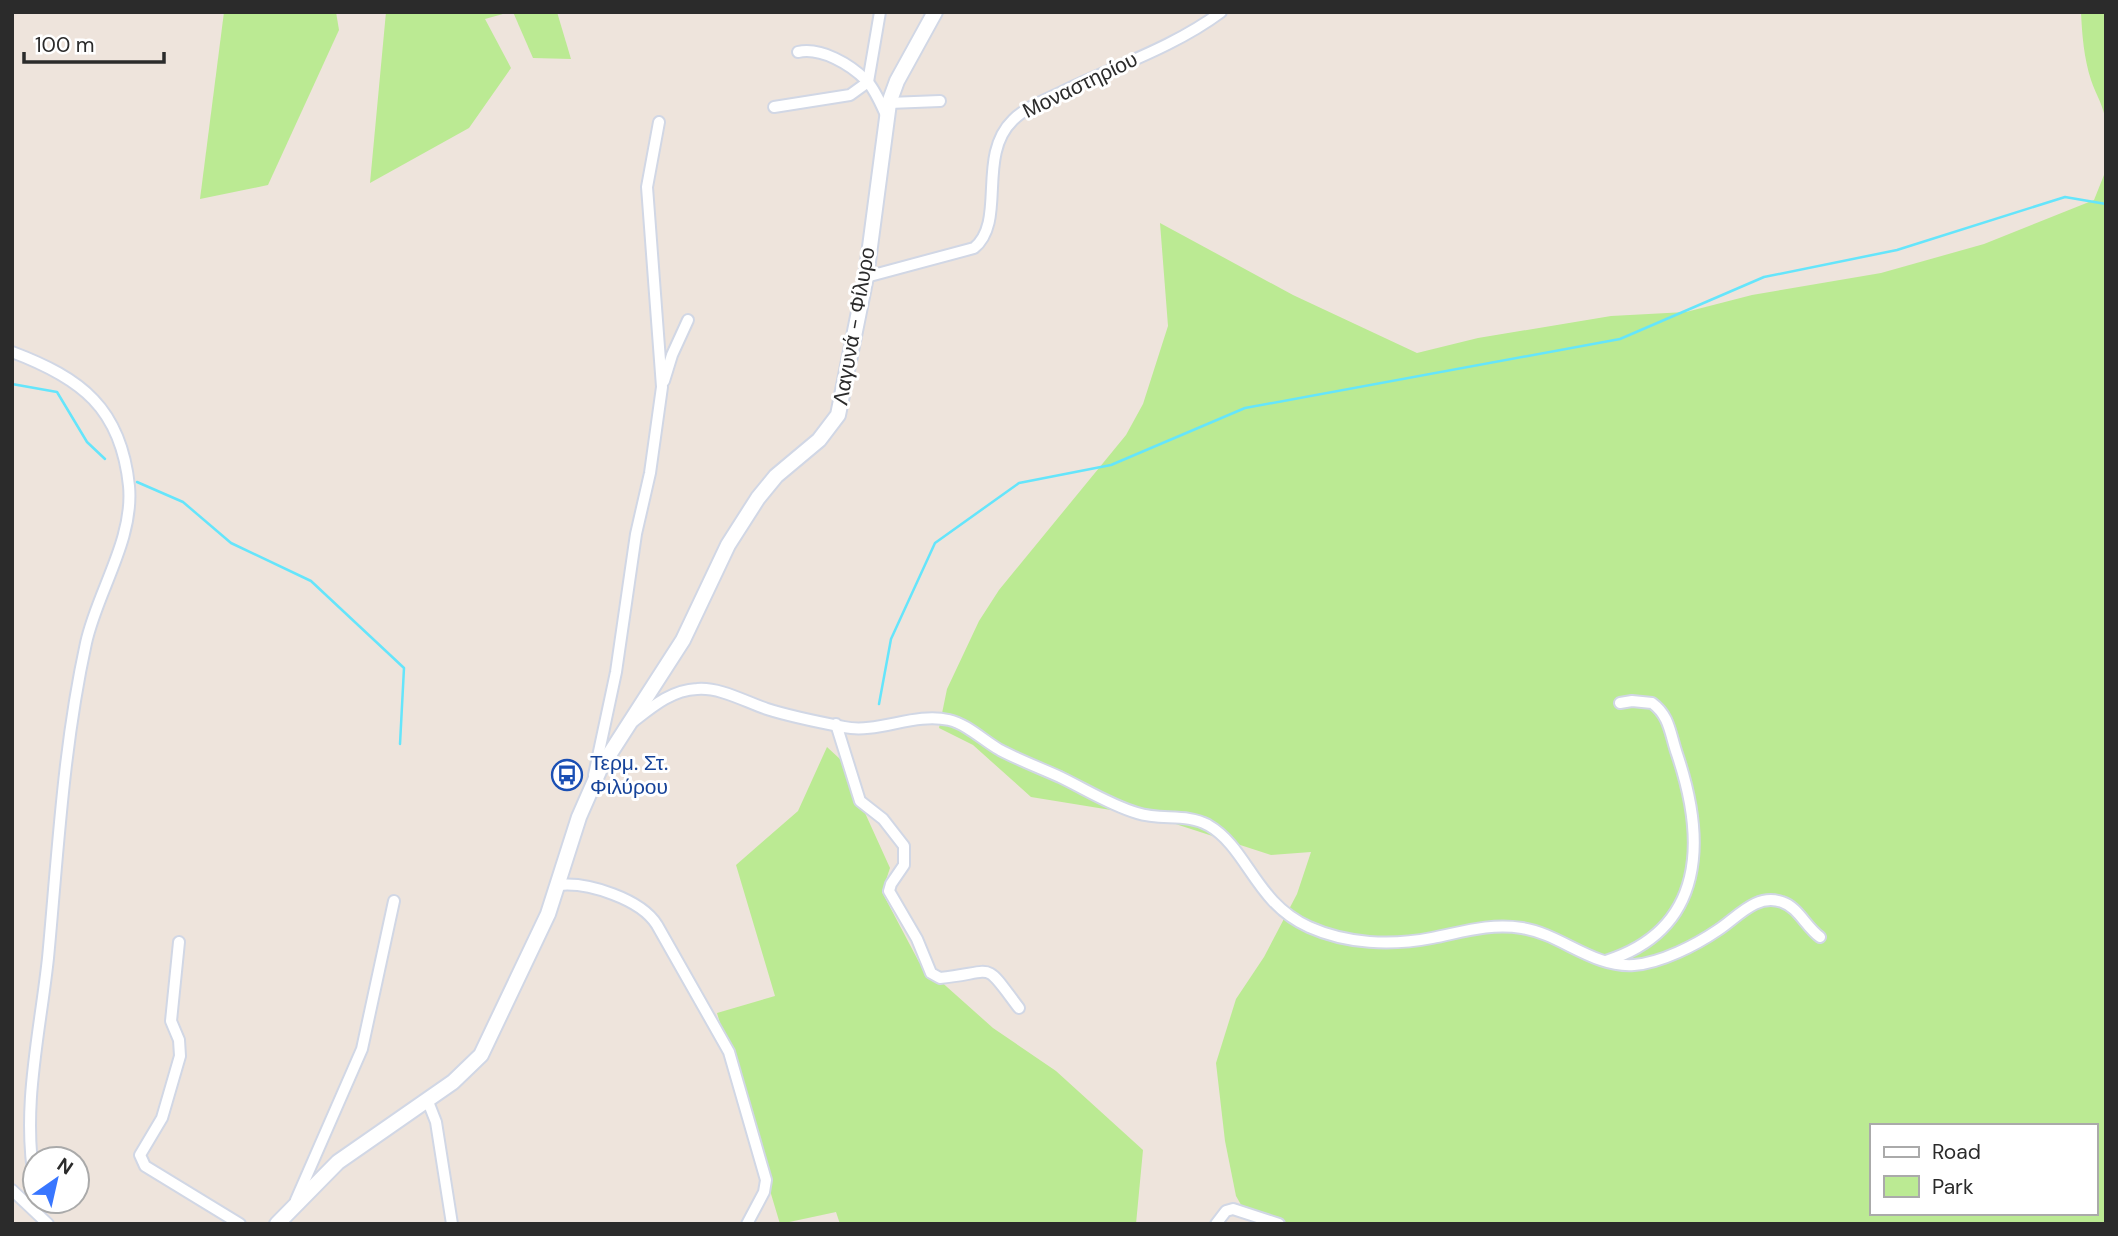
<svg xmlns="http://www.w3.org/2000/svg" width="2118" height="1236" viewBox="0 0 2118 1236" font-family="'DM Sans',sans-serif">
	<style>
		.green { fill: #bbea93; fill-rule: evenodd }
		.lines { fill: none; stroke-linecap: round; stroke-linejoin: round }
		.stream { stroke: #65e5fb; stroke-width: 2.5 }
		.street-casing { stroke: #d1d7e5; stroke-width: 14 }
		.secondary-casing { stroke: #d1d7e5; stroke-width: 18 }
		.street { stroke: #fff; stroke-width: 10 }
		.secondary { stroke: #fff; stroke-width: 14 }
		.labels { text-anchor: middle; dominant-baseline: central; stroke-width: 6; stroke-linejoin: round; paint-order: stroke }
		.street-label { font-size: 21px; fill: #2b2b2b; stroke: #fff }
		.transit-label { font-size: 21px; fill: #164399; stroke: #fff; text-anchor: start }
	</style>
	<rect width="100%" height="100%" fill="#eee4dc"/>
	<g class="green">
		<path d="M224,12H336L339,30L268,185L200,199Z"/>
		<path d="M386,12H510L485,19L511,68L469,128L370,183Z"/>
		<path d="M513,12H557L571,59L533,58Z"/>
		<path d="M2081,12H2106V123C2104,106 2096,95 2091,80C2084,58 2082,35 2081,12Z"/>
		<path d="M2104,175L2106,1224H1252L1236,1196L1225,1141L1216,1063L1236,999L1264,957L1297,894L1311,852L1271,855L1154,817L1031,797L973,745L939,728L947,689L979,621L999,590L1126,435L1143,404L1168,326L1160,223L1293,295L1417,353L1478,338L1611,316L1686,312L1752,295L1881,273L1984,244L2094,200ZM1871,1126H2095V1213H1871Z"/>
		<path d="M827,747L841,760L890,868L882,892L919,962L993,1028L1056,1071L1143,1150L1136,1224H840L836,1212L780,1224L717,1013L775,996L736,865L798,811Z"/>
	</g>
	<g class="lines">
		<g class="stream">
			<path d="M12,384L57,392L87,442L105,459"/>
			<path d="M137,482L183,502L231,543L311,581L404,668L400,744"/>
			<path d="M879,704L891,639L935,543L1019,483L1111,465L1245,408L1620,339L1764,277L1897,250L2065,197L2106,204"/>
		</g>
		<g class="street-casing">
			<g id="street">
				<path d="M798,52C821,47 850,64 867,81C875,90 881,104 886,115"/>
				<path d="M889,103L940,101"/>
				<path d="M774,107L850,95L868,82L880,12"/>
				<path d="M866,277L974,248C1007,221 976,156 1013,120C1026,107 1048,99 1064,91C1116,66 1174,47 1221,12"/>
				<path d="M12,352C81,378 121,408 129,486C134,540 97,592 86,643C63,748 58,852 48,958C40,1033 21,1108 35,1184"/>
				<path d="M664,381L672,355L688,320"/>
				<path d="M634,721C653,706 672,690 697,689C720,687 746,702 767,709C792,717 818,722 844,727C878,734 914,712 949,720C967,724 984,741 1000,750C1019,760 1040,768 1060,777C1085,789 1110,805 1137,813C1161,821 1186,813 1208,825C1248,848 1255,903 1309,927C1347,944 1391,946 1432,938C1463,932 1489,923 1522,928C1561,934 1593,968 1634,965C1661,963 1696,945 1718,930C1738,917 1756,893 1782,902C1798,907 1806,927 1820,937"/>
				<path d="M836,724L860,801L883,819L904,846V865L891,884L889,891L917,939L931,973L940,978C998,972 982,959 1019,1008"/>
				<path d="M594,775L616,672L636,534L650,473L662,387L647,187L659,122"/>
				<path d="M559,885C588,882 641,899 657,925L729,1052L766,1180L764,1192L747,1224"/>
				<path d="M179,942L171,1021L179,1040L180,1056L162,1118L140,1155L145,1166L240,1224"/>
				<path d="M1606,961C1706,929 1706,840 1677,754C1670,734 1670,716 1652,703L1632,701L1620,703"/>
				<path d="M427,1099L436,1122L452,1224"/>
				<path d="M12,1190L48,1224"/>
				<path d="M296,1200L362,1049L394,901"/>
				<path d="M1216,1224L1226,1211L1233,1209L1279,1224"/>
			</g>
		</g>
		<g class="secondary-casing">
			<path id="secondary" d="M277,1224L338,1162L453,1082L481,1055L548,914L579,817L600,769L683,640L728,545L758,498L776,476L819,440L838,415L866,277L889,103L897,81L935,12"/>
		</g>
		<use href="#street" class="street"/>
		<use href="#secondary" class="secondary"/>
	</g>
	<defs>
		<g id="bus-ring" transform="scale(1.575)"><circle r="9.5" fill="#fff" stroke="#1a4fb4" stroke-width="1.5"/><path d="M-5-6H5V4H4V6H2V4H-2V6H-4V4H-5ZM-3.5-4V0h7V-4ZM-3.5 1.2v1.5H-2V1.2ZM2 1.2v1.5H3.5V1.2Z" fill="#1a4fb4"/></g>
	</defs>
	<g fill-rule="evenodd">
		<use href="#bus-ring" x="567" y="775"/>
	</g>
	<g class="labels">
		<g class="street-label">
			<text transform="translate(1080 85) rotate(-26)">Μοναστηρίου</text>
			<text transform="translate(854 326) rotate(-80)">Λαγυνά - Φίλυρο</text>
		</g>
		<g class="transit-label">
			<text x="590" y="763">Τερμ. Στ.<tspan x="590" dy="24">Φιλύρου</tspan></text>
		</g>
	</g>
	<rect width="2118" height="1236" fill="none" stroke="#2b2b2b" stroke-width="28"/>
	<rect x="1870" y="1124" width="228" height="91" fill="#ffffff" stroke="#aaaaaa" stroke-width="2"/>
	<rect x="1884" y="1147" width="35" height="10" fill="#ffffff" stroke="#aaaaaa" stroke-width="2"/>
	<text x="1932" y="1159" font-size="21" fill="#2b2b2b">Road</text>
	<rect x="1884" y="1176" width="35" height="21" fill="#bbea93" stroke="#aaaaaa" stroke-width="2"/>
	<text x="1932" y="1194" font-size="21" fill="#2b2b2b">Park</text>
	<g transform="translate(56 1180) rotate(34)"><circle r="33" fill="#ffffff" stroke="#aaaaaa" stroke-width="2"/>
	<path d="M0-5L12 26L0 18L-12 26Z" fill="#3876ff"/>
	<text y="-10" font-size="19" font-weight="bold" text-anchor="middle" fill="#2b2b2b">N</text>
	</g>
	<path d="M24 52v10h140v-10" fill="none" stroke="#2b2b2b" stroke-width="3.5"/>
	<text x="35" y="52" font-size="21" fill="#2b2b2b" stroke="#ffffff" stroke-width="5" paint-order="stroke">100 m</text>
</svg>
